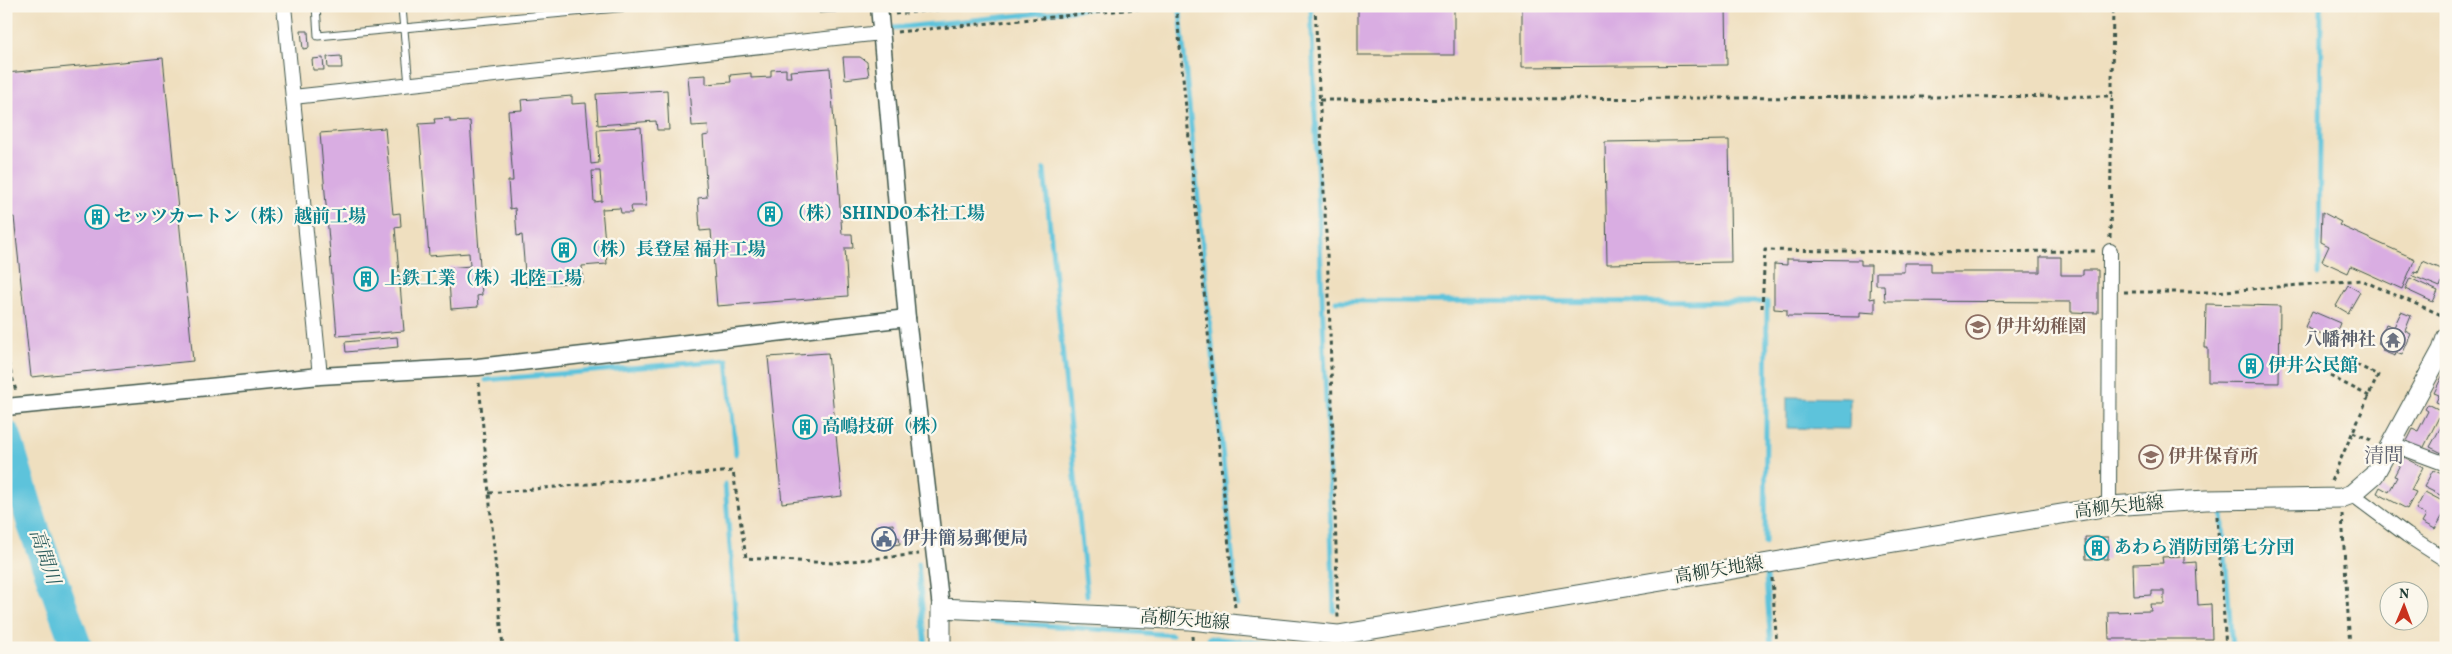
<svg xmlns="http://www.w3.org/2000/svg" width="2452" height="654" viewBox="0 0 2452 654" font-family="Vollkorn,'Noto Serif JP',serif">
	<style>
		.water { fill: #5dc3db; stroke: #3e8088 }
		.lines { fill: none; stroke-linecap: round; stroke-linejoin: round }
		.stream { stroke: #5dc3db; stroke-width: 5 }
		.river { stroke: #5dc3db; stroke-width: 31 }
		.building { fill: #d9ade2; fill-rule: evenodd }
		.service-casing { stroke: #3e5549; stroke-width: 9 }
		.minor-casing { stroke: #3e5549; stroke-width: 16 }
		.tertiary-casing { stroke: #3e5549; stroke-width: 19 }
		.secondary-casing { stroke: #3e5549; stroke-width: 21 }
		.path { stroke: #3e5549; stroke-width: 3; stroke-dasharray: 4 4; stroke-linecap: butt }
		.service { stroke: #fff; stroke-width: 7 }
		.minor { stroke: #fff; stroke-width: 14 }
		.tertiary { stroke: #fff; stroke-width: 16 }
		.secondary { stroke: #fff; stroke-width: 19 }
		.labels { text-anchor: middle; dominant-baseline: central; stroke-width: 4.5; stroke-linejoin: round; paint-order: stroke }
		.culture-label { font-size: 18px; font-weight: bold; fill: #0d838f; stroke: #fbf7ec; text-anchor: start }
		.education-label { font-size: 18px; font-weight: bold; fill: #785e54; stroke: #fbf7ec; text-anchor: start }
		.worship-label { font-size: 18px; font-weight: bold; fill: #5b616d; stroke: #fbf7ec; text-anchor: end }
		.street-label { font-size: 18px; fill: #1f3d34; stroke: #fbf7ec }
		.service-label { font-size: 18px; font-weight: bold; fill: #4e5e75; stroke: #fbf7ec; text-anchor: start }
		.water-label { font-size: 19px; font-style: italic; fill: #2e5e5e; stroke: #fbf7ec }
		.quarter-label { font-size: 20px; fill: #606471; stroke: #fbf7ec }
	</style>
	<rect width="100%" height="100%" fill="#fbf7ec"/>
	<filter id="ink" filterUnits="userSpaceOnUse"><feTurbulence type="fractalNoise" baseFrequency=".02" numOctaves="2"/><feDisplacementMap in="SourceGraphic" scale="10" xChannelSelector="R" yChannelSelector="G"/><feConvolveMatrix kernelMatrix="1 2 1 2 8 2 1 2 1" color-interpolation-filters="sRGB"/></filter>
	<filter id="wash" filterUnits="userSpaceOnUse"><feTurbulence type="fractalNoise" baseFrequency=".0096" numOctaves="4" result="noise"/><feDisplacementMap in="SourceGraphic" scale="20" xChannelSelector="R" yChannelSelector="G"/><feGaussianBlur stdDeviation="1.12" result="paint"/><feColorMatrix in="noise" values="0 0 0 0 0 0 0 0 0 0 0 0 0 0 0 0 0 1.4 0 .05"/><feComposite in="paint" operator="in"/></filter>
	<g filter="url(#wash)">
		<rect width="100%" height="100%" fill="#efdfbf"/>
		<path class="water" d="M1787,397L1850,398L1849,429L1787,428Z"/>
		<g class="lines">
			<g class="stream">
				<path d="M1311,6L1334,611"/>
				<path d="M1180,11L1237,605"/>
				<path d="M893,28L1113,6"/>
				<path d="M1044,169L1087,595"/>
				<path d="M2319,274L2321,6"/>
				<path d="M1336,301L1767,302L1765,543"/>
				<path d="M486,380L727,360L736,454"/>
				<path d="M725,484L738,648"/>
				<path d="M2222,512L2232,648"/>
				<path d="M918,564L926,648"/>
				<path d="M1766,576L1771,648"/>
				<path d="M988,621L1172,635"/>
				<path d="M1209,638L1310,648"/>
				<path d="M1314,648H1320"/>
			</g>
			<path class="river" d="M6,436L33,526L77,648"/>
		</g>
		<g id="blocks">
			<g class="building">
				<path d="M818,6H836V12L819,13Z"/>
				<rect x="1358" y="6" width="96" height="49"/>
				<path d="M1522,6H1726L1727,65L1522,67Z"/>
				<path d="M301,31H308L309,48L303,49Z"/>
				<path d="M341,56L342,68H328L327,57Z"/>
				<path d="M843,57H860L867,62L869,76L845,79Z"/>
				<path d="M163,58L193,361L31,377L14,217L6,218V73Z"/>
				<path d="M323,58L324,70H313L312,59Z"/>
				<path d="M830,68L842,234H852L853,248H845L848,296L717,306L711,230L700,231L698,198L707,197L703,136L709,135L708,125L692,126L688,76L706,75V84L731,82L730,75L751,73V78L771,77V70L786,69V77H791L790,71Z"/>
				<path d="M667,90L669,130H657L656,121L598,125L596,94Z"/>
				<path d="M572,96V104L586,103L591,164L599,163L597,130L641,127L646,206H631L632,213H621L620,208L602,209L607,264L582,266L583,282L526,286L522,235L517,236L515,208L510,209L508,181H513L508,111L522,110L521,100ZM592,171H600L602,201L594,202Z"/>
				<path d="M450,118V122L470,121L482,295L477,296L478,307L451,309L448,268L470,266L469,253L429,256L419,124L435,123L434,119Z"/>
				<path d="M385,128L393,214L400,213L401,226L395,227L404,331L337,336L320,133Z"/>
				<path d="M1729,140L1731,262L1607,264L1605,142Z"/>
				<path d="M2322,212L2341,222L2339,225L2415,259L2402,289L2351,266L2348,273L2322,261L2329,246L2321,242Z"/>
				<path d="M2040,257H2061V275H2083V270H2098V313L2071,312V302L1885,301L1884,285H1876V272H1904V263H1931V272H2040Z"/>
				<path d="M1787,259L1861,260V265H1871L1870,299L1875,298V313L1860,312V317L1787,316V310L1774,309V264L1787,265Z"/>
				<path d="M2423,261L2446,271L2440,287L2413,276L2415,272L2418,273Z"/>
				<path d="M2410,278L2438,291L2433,302L2405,289Z"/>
				<path d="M2348,285L2360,292L2348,313L2336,306Z"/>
				<path d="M2206,304L2280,306L2279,383L2208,382V348H2205Z"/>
				<path d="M2312,311L2340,323L2334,339L2305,327Z"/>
				<path d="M2401,312L2411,316L2405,331L2411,334L2402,355L2396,353L2395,356L2382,351L2384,346L2378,344L2386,324L2394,327Z"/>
				<path d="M397,337L398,347L346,352L345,342Z"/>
				<path d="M828,353L842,496L782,503L768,357Z"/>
				<path d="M2446,368V406L2436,402L2439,395L2434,393Z"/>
				<path d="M2428,404L2442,411L2423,449L2407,441L2413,429L2418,431L2428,411L2425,409Z"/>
				<path d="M2443,423L2446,425V455L2430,447Z"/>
				<path d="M2404,457L2423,467L2411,490L2416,492L2407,509L2377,493L2380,487L2389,492L2397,477L2394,476Z"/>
				<path d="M2433,470L2446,476V498L2424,487Z"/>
				<path d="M2425,492L2446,503V510L2435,529L2422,522L2426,515L2416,509Z"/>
				<path d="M893,524L894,538L899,537L900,544L878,547L875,526Z"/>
				<path d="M2085,537H2108V559H2086Z"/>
				<path d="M2184,556V563L2196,562L2198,605L2211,604L2212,639H2109L2108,612L2151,611L2150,604H2164V591H2152V595L2134,596L2133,564L2163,563L2162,557Z"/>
			</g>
		</g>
	</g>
	<g filter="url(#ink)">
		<use href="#blocks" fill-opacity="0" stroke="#3e5549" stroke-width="1"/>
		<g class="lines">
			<g class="service-casing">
				<g id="service">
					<path d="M316,6L318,36L639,6"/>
					<path d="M402,8L409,85"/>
				</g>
			</g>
			<g class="minor-casing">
				<g id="minor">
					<path d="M284,6L320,376"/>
					<path d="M293,97L881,33"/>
					<path d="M2392,444L2446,464"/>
					<path d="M2352,494L2407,535L2446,560"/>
					<path d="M2109,506L2110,251"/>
				</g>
			</g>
			<g class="tertiary-casing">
				<g id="tertiary">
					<path d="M879,6L907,318L941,608"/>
					<path d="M6,407L320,376L478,367L907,318"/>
				</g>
			</g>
			<g class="secondary-casing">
				<path id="secondary" d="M941,648V608L1190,620L1338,635L2109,506L2206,500L2341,498L2352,494L2374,475L2442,350L2446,338"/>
			</g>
			<g class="path">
				<path d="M1176,6L1235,608"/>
				<path d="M1315,6L1329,295L1338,619"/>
				<path d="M895,14L977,6"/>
				<path d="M897,32L1166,6"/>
				<path d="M1320,100L2113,96"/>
				<path d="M2110,238L2113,6"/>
				<path d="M2124,292H2214L2361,280L2446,317"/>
				<path d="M1762,308L1765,250L1915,252L2097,251"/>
				<path d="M6,355L16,391"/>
				<path d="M2330,376L2369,396"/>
				<path d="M479,383L503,648"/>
				<path d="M2353,432L2373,441"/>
				<path d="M2331,481L2378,375L2353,363"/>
				<path d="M489,493L733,471L746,558L832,563L919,554"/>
				<path d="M2342,514L2350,648"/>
				<path d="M2217,516L2226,648"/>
				<path d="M1772,578L1777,648"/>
				<path d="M1192,636L1193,648"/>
			</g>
			<use href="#service" class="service"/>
			<use href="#minor" class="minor"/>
			<use href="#tertiary" class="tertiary"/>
			<use href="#secondary" class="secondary"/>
		</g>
	</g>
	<defs>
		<g id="building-ring" transform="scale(1.25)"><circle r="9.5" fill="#fbf7ec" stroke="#0f9aa8" stroke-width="1.5"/><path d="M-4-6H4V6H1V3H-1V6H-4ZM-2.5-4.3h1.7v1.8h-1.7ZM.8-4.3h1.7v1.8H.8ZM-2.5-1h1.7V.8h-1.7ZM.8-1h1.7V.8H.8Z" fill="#0f9aa8"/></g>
		<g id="school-ring" transform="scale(1.25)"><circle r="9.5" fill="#fbf7ec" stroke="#8d6e63" stroke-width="1.5"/><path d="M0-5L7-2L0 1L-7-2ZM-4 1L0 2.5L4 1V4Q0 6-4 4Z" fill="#8d6e63"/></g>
		<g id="temple-ring" transform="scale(1.25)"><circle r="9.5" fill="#fbf7ec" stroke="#6b7280" stroke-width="1.5"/><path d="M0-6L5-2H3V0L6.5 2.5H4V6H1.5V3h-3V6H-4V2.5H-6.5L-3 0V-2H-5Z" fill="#6b7280"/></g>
		<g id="civic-ring" transform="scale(1.25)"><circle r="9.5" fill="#fbf7ec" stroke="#5c6f8a" stroke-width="1.5"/><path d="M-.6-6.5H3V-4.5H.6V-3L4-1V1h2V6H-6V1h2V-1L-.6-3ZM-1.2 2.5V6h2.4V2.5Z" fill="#5c6f8a"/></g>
	</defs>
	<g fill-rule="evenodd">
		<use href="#building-ring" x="770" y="214"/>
		<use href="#building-ring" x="97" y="217"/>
		<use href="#building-ring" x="564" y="250"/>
		<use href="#building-ring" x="366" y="279"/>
		<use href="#school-ring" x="1978" y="327"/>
		<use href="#temple-ring" x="2393" y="340"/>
		<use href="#building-ring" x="2251" y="366"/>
		<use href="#building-ring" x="805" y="427"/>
		<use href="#school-ring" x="2151" y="457"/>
		<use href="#civic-ring" x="884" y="539"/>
		<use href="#building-ring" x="2097" y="548"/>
	</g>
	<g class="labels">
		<g class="culture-label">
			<text x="788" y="214">（株）SHINDO本社工場</text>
			<text x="114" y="217">セッツカートン（株）越前工場</text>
			<text x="582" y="250">（株）長登屋 福井工場</text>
			<text x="384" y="279">上鉄工業（株）北陸工場</text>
			<text x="2268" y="366">伊井公民館</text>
			<text x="822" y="427">高嶋技研（株）</text>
			<text x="2114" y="548">あわら消防団第七分団</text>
		</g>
		<g class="education-label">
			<text x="1996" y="327">伊井幼稚園</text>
			<text x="2168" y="457">伊井保育所</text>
		</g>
		<g class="worship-label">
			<text x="2376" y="340">八幡神社</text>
		</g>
		<g class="street-label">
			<text transform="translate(2119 508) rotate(-6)">高柳矢地線</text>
			<text transform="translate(1719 571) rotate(-9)">高柳矢地線</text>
			<text transform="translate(1185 621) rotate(4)">高柳矢地線</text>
		</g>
		<g class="service-label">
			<text x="902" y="539">伊井簡易郵便局</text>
		</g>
		<g class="water-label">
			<text transform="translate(44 557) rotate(71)">高間川</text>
		</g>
		<g class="quarter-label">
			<text x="2384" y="457">清間</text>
		</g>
	</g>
	<rect width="2452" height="654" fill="none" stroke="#fbf7ec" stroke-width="25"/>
	<g transform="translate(2404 606) rotate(1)"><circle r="24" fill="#fbf7ec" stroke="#a3ada2"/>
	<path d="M0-4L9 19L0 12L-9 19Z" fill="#c8321e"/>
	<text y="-8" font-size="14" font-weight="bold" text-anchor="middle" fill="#1f3d34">N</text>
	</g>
</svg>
